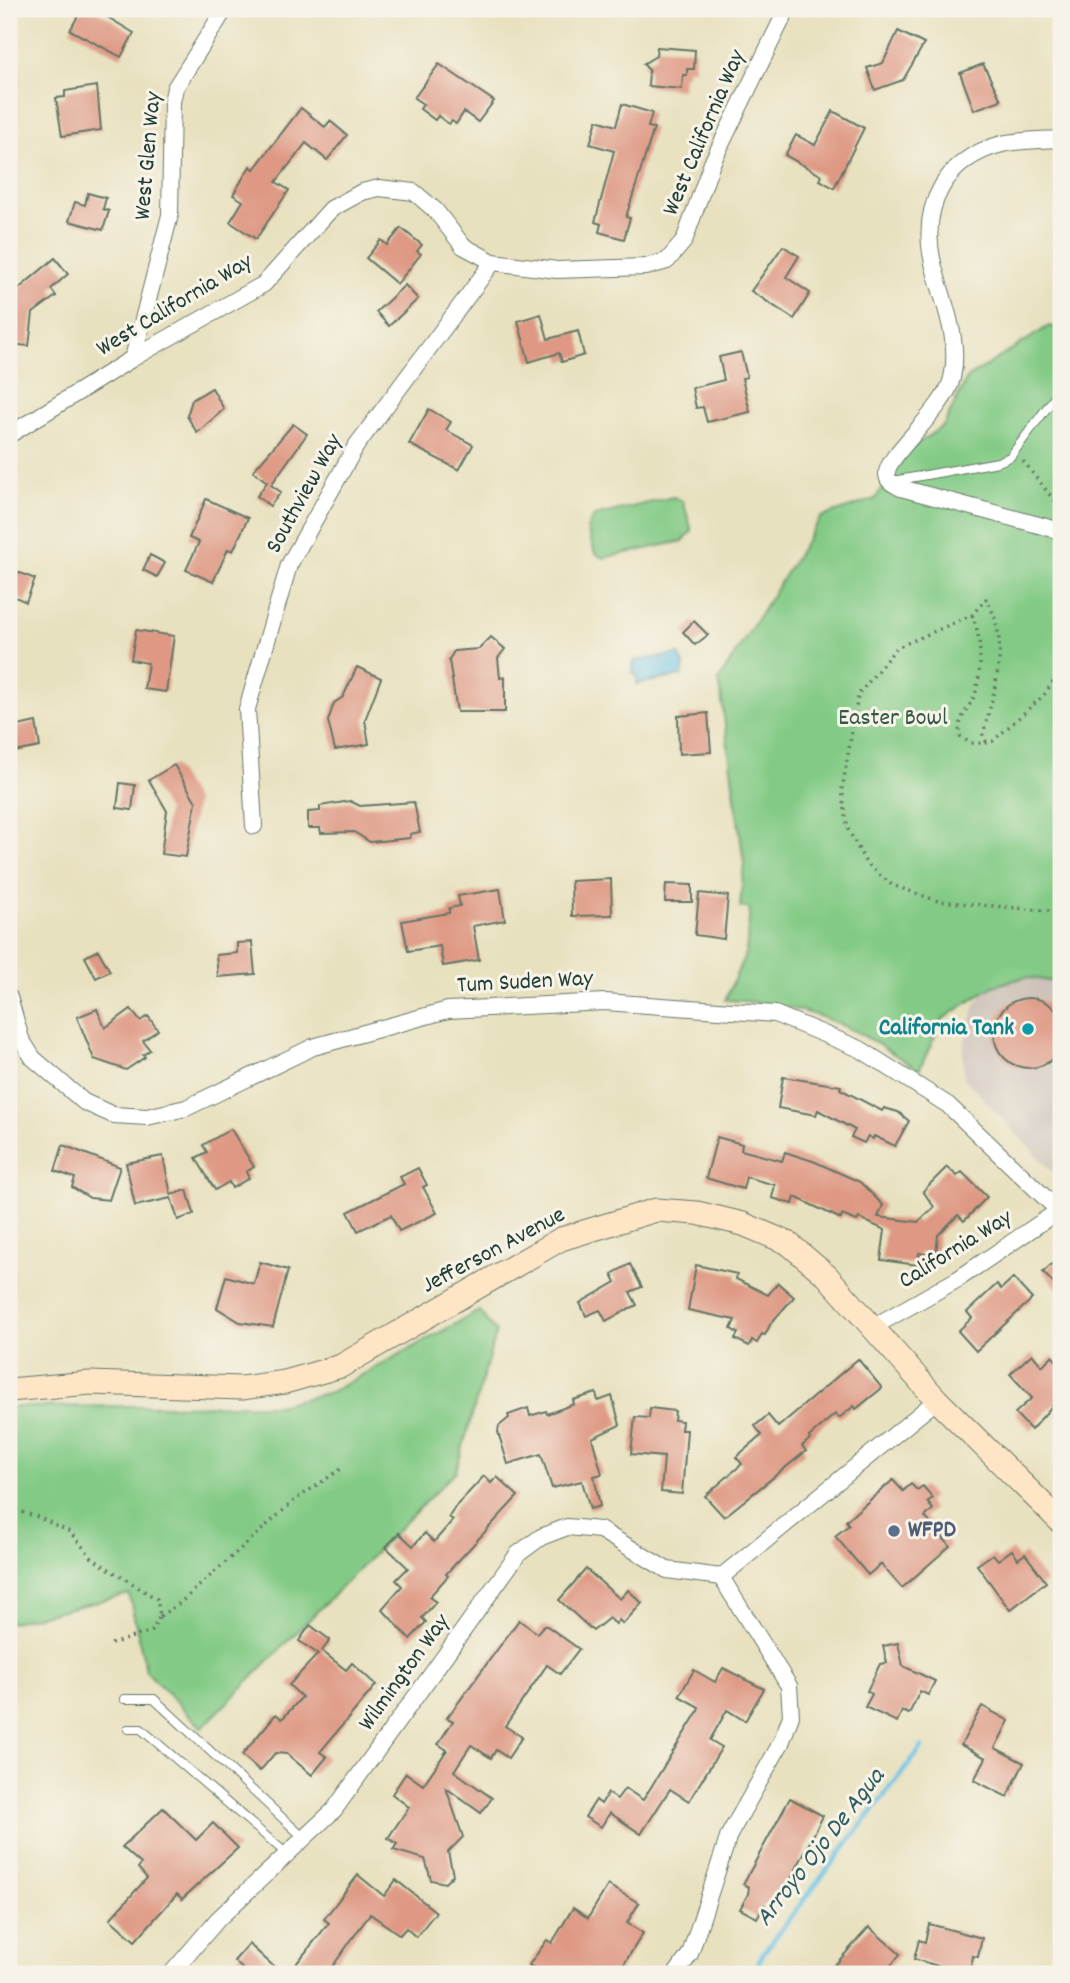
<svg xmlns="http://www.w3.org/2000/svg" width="1070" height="1983" viewBox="0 0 1070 1983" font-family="Dekko,sans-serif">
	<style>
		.industrial { fill: #cdc2b9 }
		.green { fill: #82ca85; stroke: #50845c; stroke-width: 2 }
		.water { fill: #67c2e5; stroke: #43808c; stroke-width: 2 }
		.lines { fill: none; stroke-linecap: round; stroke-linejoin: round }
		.stream { stroke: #67c2e5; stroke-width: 5 }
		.building { fill: #de9883 }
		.lane-casing { stroke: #657665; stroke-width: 10 }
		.street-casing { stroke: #657665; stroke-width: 18 }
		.secondary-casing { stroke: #657665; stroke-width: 25 }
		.path { stroke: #657665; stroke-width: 3.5; stroke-dasharray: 2 5; stroke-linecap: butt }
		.lane { stroke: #fff; stroke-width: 8 }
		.street { stroke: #fff; stroke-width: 16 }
		.secondary { stroke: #fee5c5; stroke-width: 23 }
		.culture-dot { fill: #0f9aa8; stroke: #f7f3e8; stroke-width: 2.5 }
		.service-dot { fill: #5c6f8a; stroke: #f7f3e8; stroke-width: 2.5 }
		.labels { text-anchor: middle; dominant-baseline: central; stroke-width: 6; stroke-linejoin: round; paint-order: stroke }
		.street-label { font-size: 24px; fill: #1f3d34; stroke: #f7f3e8 }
		.park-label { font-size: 24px; fill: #335944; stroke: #f7f3e8 }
		.culture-label { font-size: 24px; font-weight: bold; fill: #0d838f; stroke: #f7f3e8; text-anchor: end }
		.service-label { font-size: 24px; font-weight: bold; fill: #4e5e75; stroke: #f7f3e8; text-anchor: start }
		.water-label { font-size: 26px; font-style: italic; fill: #315e60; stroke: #f7f3e8 }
	</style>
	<rect width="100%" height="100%" fill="#f7f3e8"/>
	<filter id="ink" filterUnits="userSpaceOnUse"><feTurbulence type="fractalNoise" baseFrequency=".0143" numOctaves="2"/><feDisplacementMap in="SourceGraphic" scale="14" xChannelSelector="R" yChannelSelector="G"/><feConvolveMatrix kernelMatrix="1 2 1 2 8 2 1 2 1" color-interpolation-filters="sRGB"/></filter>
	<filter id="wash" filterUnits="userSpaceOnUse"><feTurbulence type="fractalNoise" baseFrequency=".00686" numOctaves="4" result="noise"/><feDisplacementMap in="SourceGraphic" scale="28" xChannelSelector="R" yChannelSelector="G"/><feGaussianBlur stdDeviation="1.57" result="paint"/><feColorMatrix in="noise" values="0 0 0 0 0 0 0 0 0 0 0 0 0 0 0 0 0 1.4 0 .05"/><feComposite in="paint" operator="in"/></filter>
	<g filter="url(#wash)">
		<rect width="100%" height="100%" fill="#e8e1bf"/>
		<path class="industrial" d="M1025,977L1061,983V1181L964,1078L963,1049L975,1004L993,985Z"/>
		<g class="green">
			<path d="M1049,326L1061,328V983L1025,977L993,986L943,1019L919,1070C896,1056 873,1039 848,1028C811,1010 766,1001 725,1000L746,953L750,909L740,907L744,863L719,680L821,517L875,499L907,451L944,425L967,378Z"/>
			<path d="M673,497L683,501L692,531L683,541L603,558L595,553L587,528L594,516Z"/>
			<path d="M479,1311L496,1332L456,1471L202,1728L146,1671L129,1594L9,1623V1407L277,1405L331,1392Z"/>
		</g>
		<path class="water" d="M679,654L684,665L682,676L637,684V676L633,673L634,661Z"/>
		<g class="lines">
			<path class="stream" d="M754,1974L763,1953L922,1747"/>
		</g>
		<g id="blocks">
			<g class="building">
				<path d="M82,9H94L134,33L121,57L70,30Z"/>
				<path d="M898,31L924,44L903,80L875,90L867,68L883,63Z"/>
				<path d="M657,47L695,50L694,69H687V75H683L682,89L648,86L649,70L643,64L656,56Z"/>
				<path d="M439,64L494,101L478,122L464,112L456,124L452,121L449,124L438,116L435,120L420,109L423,104L414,98Z"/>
				<path d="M983,64L1001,100L974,110L960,73Z"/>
				<path d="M97,86L101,130L62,136L56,98L65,97V91Z"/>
				<path d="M622,104L652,113L648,127L654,128L626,217L630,218L624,239L599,232L601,224L595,222L614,151L590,144L597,120L616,126Z"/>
				<path d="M301,108L325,127L330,121L347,135L327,160L306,143L276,182L289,190L256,239L230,222L243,201L233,195L250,166L254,169Z"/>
				<path d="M833,111L864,128L834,188L820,180L822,176L785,155L796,135L815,145Z"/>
				<path d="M88,193L106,198L103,209L109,211L103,230L69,221L75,202L85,205Z"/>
				<path d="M401,228L422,245L417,251L421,254L397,284L366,258L381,240L387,245Z"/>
				<path d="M783,246L799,256L786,277L810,293L794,319L751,291Z"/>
				<path d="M55,258L68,274L51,289L56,296L33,313L29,346L9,344V297Z"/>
				<path d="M405,285L418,299L389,326L376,312Z"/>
				<path d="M541,314L548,339L578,331L584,355L562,362L559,353L529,362L518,321Z"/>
				<path d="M741,352L747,377L742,378L750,412L707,422L703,407L696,408L692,388L724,380L719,357Z"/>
				<path d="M212,388L224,409L197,433L187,416L192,400Z"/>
				<path d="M429,409L451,422L446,430L473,445L459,470L409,444Z"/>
				<path d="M293,424L307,434L271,485L281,492L270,506L257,496L267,482L253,471Z"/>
				<path d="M206,499L248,518L233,551L228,549L213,582L186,570L199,542L189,538Z"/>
				<path d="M150,555L165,563L157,577L143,570Z"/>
				<path d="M13,570L35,579L26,602L9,594Z"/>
				<path d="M694,621L708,635L695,645L683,632Z"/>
				<path d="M136,630L174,636L166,692L144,689L148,663L131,660Z"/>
				<path d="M491,637L505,649L498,658L500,678L505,677V712H457L449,660L454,651L479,649Z"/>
				<path d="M357,667L381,678L365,720L369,744L335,750L328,721L334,703L343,697Z"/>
				<path d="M708,713L711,752L679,754L678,716Z"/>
				<path d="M36,722L40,747L9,753V728Z"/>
				<path d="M174,765L196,802L186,857L161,854L167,811L149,780Z"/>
				<path d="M120,783L135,785L132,810L117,808Z"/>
				<path d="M350,801L360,806L414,802L420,832L410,834V838L370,842L354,832L321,833L320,828H308V812L320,811V806Z"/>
				<path d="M611,879L612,915L572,916L571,881Z"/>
				<path d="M666,884L692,885V902H665Z"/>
				<path d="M500,889L505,920L473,926L479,960L443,966L440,946L408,951L402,921L449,913V908L460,906L458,896Z"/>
				<path d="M699,893L728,896L724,939L695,935Z"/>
				<path d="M252,942L255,974L218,977L216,955L237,953V943Z"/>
				<path d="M98,950L110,971L96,978L85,957Z"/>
				<circle cx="1029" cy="1033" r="35"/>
				<path d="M97,1009L105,1028L131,1009L140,1021L148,1016L158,1030L143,1041L150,1050L143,1055L145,1057L126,1070L94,1059L77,1017Z"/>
				<path d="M783,1077L841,1086L840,1089L882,1111L884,1108L898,1112L909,1121L895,1146L874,1136L873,1139L868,1136L864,1143L851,1137L855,1130L818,1110L816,1115L778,1108Z"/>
				<path d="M231,1129L254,1167L246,1172L249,1178L232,1188L229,1182L215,1190L196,1158L207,1152L203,1145Z"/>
				<path d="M717,1137L742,1144L741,1150L782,1161L785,1152L813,1161L860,1182L883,1205L878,1217L918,1222L934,1207L923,1191L947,1167L957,1176L962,1172L987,1197L964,1221L958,1215L938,1235L936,1255L919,1253L918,1265L881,1260L885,1230L859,1218L857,1221L842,1215L841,1219L795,1197L793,1204L772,1198L775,1185L746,1177L743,1189L706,1178Z"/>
				<path d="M63,1145L120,1167L109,1200L90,1198L72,1187L75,1178L55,1171Z"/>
				<path d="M163,1156L171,1195L187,1190L194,1214L178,1220L171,1198L135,1206L126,1163Z"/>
				<path d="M418,1168L427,1185L423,1187L437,1213L399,1231L391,1215L358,1231L348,1212L404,1184L400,1177Z"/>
				<path d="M1061,1256V1292L1043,1272Z"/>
				<path d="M260,1262L288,1270L273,1327L240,1322L217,1308L226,1276L254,1284Z"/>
				<path d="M630,1264L642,1287L630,1292L637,1305L606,1321L600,1310L586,1316L580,1303L616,1282L612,1274Z"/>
				<path d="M696,1265L737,1274L736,1279L768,1295L778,1283L794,1297L771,1323L765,1335L762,1334L757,1343L752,1340L749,1346L735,1339L738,1333L731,1329L735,1320L688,1310Z"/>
				<path d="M1013,1278L1032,1299L976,1351L958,1331L972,1318L967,1312L997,1284L1001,1289Z"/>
				<path d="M1032,1354L1042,1366L1052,1356L1061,1366V1396L1031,1430L1015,1413L1032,1398L1010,1374Z"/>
				<path d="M858,1359L882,1388L856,1409L854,1406L839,1418L835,1414L809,1437L810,1439L802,1446L806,1451L724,1517L705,1496L742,1464L736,1457L762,1435L755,1426L768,1415L778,1427Z"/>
				<path d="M596,1393L598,1401L612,1396L620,1425L592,1438L602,1474L594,1476L600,1506L590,1509L582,1481L552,1488L541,1454L508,1464L498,1432L499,1426L509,1418L508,1415L528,1408L530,1416L546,1411L547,1414L574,1404L573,1400Z"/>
				<path d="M650,1408L675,1411L674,1420L682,1421L681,1430H687L682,1494L661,1492L664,1457L631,1454L635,1417L649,1418Z"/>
				<path d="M484,1476L491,1483L497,1477L518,1496L446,1574L448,1576L429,1597L436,1602L422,1618L426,1622L410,1639L382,1609L402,1586L396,1580L408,1568L386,1547L399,1533L413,1546L425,1533L434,1542L453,1520L449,1517L455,1507Z"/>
				<path d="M893,1480L903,1491L911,1484L917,1490L923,1486L933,1498L927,1502L933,1509L925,1517L950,1546L902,1588L881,1564L868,1575L835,1536L849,1525L846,1521Z"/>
				<path d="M1012,1550L1018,1559L1025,1554L1046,1582L1010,1610L977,1565L993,1554L998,1560Z"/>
				<path d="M586,1569L620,1599L628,1590L642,1603L623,1624L619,1620L616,1624L609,1618L593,1631L559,1600Z"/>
				<path d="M519,1620L537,1633L543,1626H547L579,1649L560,1674L547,1665L505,1726L522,1737L508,1758L496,1750L491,1758L471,1745L454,1771L492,1798L481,1813L446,1788L463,1837L448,1852L453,1875L445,1883L431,1880L425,1859L393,1850L397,1844L388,1838L409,1807L392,1794L406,1773L423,1785L447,1750L438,1744L453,1721L447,1718Z"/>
				<path d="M310,1625L330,1640L322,1651L346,1670L352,1663L376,1685L320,1752L327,1757L312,1775L287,1754L275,1753L260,1771L242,1755L276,1714L282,1719L302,1697L289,1685L318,1654L299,1641Z"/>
				<path d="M898,1643L903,1666L935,1681L928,1695L920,1691L909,1714L902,1711L897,1722L865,1707L872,1694L867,1691L880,1664L887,1663L883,1646Z"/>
				<path d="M723,1668L764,1689L745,1721L727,1710L710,1740L722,1747L689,1801L670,1789L641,1834L610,1813L601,1827L585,1817L596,1800L601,1804L608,1793L617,1799L625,1788L643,1800L698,1711L699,1707L679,1696L694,1670L715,1682Z"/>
				<path d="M982,1706L1009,1721L995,1748L1024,1763L1007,1797L974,1780L986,1758L961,1745Z"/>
				<path d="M790,1798L823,1816L787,1887L780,1897L776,1895L769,1908L764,1905L757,1918L740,1909L748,1894L749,1887L743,1884Z"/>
				<path d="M163,1808L196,1840L213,1823L238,1848L182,1899L177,1894L135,1941L110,1919L147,1878L138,1868L141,1864L122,1847Z"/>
				<path d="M358,1875L384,1896L396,1880L436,1912L416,1937L406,1928L400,1935L370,1914L327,1974H288L329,1923L324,1919Z"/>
				<path d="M608,1885L639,1903L627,1923L643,1933L618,1974H543L529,1965L547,1940L552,1943L573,1908L588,1918Z"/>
				<path d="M929,1924L982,1938L978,1957L973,1956L971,1969L962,1967L961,1974H947L937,1972L938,1966L914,1959L919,1940L925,1942Z"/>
				<path d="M869,1927L900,1954L884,1974H827Z"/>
				<path d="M249,1944L282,1974H248L234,1961Z"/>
			</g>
		</g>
	</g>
	<g filter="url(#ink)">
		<use href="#blocks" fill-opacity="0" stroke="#657665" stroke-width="2"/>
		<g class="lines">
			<g class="lane-casing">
				<g id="lane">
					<path d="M893,481L998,462L1010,457L1061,389"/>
					<path d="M124,1699H154L304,1838"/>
					<path d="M128,1729H141L288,1855"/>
				</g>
			</g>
			<g class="street-casing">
				<g id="street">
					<path d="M1061,139C1042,140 1021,140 1002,144C944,159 920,207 933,263C942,300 961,339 952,378C946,409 885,456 887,474C887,482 894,484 901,488L1061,531"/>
					<path d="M133,358L170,215L172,102L175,88L225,9"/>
					<path d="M9,435L133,358L264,284L331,209L362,192L379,188L414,192L435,210L463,246L493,262L557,270L646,267L667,261L684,241L712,163L787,9"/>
					<path d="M254,826L247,709L289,565L356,446L493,262"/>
					<path d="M9,997L21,1039L33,1058L84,1102L113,1115L147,1117L186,1108L313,1047L448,1010L605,1002L775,1014L860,1049L948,1105L1059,1211"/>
					<path d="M873,1327L958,1279L1061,1209"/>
					<path d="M171,1974L218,1919L334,1810L518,1554L541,1537L567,1527L600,1530L667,1570L721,1577L937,1400"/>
					<path d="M676,1974L690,1954L729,1835L781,1743L791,1716L789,1686L721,1577"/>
				</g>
			</g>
			<g class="secondary-casing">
				<path id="secondary" d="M9,1390L90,1383L242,1388L285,1382L341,1366L561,1239L656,1210L697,1213L743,1224L788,1243L827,1276L937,1400L1061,1522"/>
			</g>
			<g class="path">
				<path d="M1023,461L1061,509"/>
				<path d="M972,615C982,637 982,667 976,691C971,709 956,717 960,736L970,743H988"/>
				<path d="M1061,670L1044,695L993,741H986L983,735C994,690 1012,642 986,599L972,615L896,648L858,695L842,790L848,829L866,863L892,885L938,901L1061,912"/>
				<path d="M9,1508L38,1517L70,1532L93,1559L157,1599L160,1616L152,1631L111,1644"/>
				<path d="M160,1616L180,1603L295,1500L341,1469"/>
			</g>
			<use href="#lane" class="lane"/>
			<use href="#street" class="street"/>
			<use href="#secondary" class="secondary"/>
		</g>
	</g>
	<circle class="culture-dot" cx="1028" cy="1029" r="7"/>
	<circle class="service-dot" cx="894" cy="1531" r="7"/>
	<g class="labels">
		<g class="street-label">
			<text transform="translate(705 133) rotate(-67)">West California Way</text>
			<text transform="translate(149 156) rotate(-85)">West Glen Way</text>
			<text transform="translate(175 306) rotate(-31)">West California Way</text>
			<text transform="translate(305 494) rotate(-61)">Southview Way</text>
			<text transform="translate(525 983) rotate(-3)">Tum Suden Way</text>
			<text transform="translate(956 1250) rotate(-32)">California Way</text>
			<text transform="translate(494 1251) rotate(-28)">Jefferson Avenue</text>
			<text transform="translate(405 1673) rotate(-54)">Wilmington Way</text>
		</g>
		<g class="park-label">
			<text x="893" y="719">Easter Bowl</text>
		</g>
		<g class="culture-label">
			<text x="1014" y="1029">California Tank</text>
		</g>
		<g class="service-label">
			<text x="908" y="1531">WFPD</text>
		</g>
		<g class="water-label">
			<text transform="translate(821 1848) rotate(-52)">Arroyo Ojo De Agua</text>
		</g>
	</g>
	<rect width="1070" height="1983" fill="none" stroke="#f7f3e8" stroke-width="35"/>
</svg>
